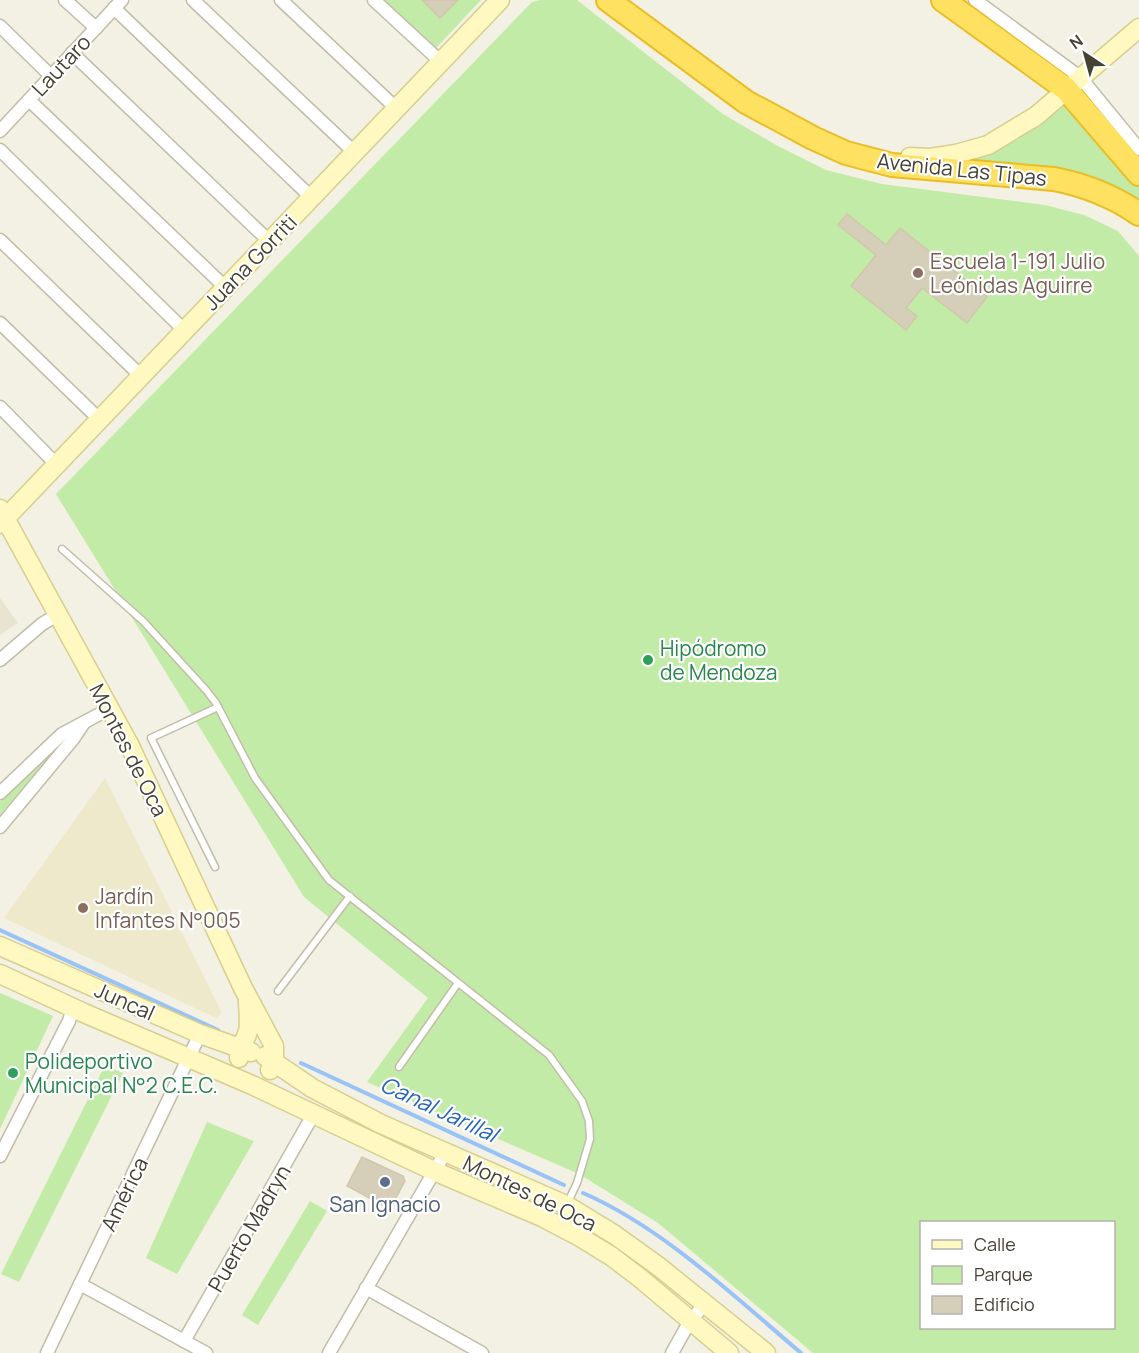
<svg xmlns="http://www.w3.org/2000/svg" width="1139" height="1353" viewBox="0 0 1139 1353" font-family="Manrope,sans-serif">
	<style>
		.residential { fill: #e8e4d1 }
		.education { fill: #eee9cb }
		.green { fill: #c3eba8; fill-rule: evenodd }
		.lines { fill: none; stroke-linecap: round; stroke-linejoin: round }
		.stream { stroke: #99c3f6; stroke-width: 4 }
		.building { fill: #d5ceb8; stroke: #d1c7aa; stroke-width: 1.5 }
		.lane-casing { stroke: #c2bda8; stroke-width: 9 }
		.street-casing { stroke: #c2bda8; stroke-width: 15 }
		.secondary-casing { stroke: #d7ce8f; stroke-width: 21 }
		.highway-casing { stroke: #e9bd27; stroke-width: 26 }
		.lane { stroke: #fff; stroke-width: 6 }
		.street { stroke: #fff; stroke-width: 12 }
		.secondary { stroke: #fff9c1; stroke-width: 18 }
		.highway { stroke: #ffe162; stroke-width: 22 }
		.education-dot { fill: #8d6e63; stroke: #fff; stroke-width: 2 }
		.leisure-dot { fill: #2e9e5b; stroke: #fff; stroke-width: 2 }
		.service-dot { fill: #5c6f8a; stroke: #fff; stroke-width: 2 }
		.labels { text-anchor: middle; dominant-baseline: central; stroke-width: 4.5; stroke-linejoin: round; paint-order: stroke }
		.street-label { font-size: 21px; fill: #454133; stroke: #fff }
		.education-label { font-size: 21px; fill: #785e54; stroke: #fff; text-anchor: start }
		.leisure-label { font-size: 21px; fill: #27864d; stroke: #fff; text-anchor: start }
		.service-label { font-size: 21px; fill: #4e5e75; stroke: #fff }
		.water-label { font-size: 22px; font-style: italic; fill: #2465b9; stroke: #fff }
	</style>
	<rect width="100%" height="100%" fill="#f3f1e3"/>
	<path class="residential" d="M0,598L18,623L0,635Z"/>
	<path class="education" d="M105,778L222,1013L216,1018L4,918Z"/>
	<g class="green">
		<path d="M385,0H481L436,48Z"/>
		<path d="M540,0H577L723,114L776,145L826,170L882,184L1045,205L1084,215L1118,231L1139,256V1353H813L658,1223L579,1174L367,1082L428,998L304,897L56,494L532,2ZM922,1222H1114V1328H922Z"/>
		<path d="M1066,103L1139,185V204L949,163C994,149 1029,134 1066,103Z"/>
		<path d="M58,747L0,815V802Z"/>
		<path d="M0,993L53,1016L0,1129Z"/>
		<path d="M105,1065L123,1073L19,1282L1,1274Z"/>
		<path d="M207,1122L254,1141L177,1274L146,1258Z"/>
		<path d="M310,1201L327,1211L258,1325L242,1315Z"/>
	</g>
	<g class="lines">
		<g class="stream">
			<path d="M0,930L218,1030"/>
			<path d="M301,1063L564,1185"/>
			<path d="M583,1193C662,1227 736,1298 801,1353"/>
		</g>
	</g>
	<g class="building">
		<path d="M422,0H458L440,18Z"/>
		<path d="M847,214L886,245L900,228L987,297L967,323L922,288L906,308L917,316L906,330L851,286L876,255L838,225Z"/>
		<path d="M362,1157L403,1176L405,1181L390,1209L347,1186Z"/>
	</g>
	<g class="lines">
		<g class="lane-casing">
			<g id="lane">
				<path d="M62,549L143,621L206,690L216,703L255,778L329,880L549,1055L582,1101L589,1121L590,1139L577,1183L567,1204"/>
				<path d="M215,867L151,738L218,707"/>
				<path d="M278,991L350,896"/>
				<path d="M399,1067L458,983"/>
			</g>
		</g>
		<g class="street-casing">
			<g id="street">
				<path d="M65,0L96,28"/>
				<path d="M193,0L354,152"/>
				<path d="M281,0L397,109"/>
				<path d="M374,0L441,62"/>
				<path d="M975,0L1080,77L1139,149"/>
				<path d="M114,8L312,198"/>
				<path d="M0,26L51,76"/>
				<path d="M72,53L270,242"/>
				<path d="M29,100L225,287"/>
				<path d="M0,131L122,0"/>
				<path d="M0,150L184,330"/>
				<path d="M0,240L141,376"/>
				<path d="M0,323L100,420"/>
				<path d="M0,407L57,465"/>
				<path d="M0,660L42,624L57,615"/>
				<path d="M0,793L62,734L109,709"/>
				<path d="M0,827L73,739L83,724"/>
				<path d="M0,1156L69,1021L73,1008"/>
				<path d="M80,1284L206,1353"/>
				<path d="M366,1288L482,1353"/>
				<path d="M184,1341L313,1115"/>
				<path d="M47,1353L200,1034"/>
				<path d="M329,1353L445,1153"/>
				<path d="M672,1353L690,1321L706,1303"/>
			</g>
		</g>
		<g class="secondary-casing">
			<g id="secondary">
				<path d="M910,157L930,158L956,154L988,145L1036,116L1139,28"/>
				<path d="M0,509L129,744L243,988L274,1046V1062L270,1070"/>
				<path d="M0,524L500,0"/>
				<path d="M0,946L200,1034L251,1052"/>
				<path d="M0,974L84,1013L252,1085L434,1171L542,1217L580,1237L611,1256L640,1278L729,1353"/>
				<path d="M265,1056L312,1088L381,1124L566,1205L615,1235L658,1266L766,1353"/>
				<path d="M239,1058C239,1043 245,1044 248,1031C250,1021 248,1011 248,1001"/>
			</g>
		</g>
		<g class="highway-casing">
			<g id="highway">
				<path d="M608,0L746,102L813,138L846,153L892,165L1054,179C1085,185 1113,196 1139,214"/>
				<path d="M943,0L1066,89L1139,174"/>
			</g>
		</g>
		<use href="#lane" class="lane"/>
		<use href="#street" class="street"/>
		<use href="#secondary" class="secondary"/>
		<use href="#highway" class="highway"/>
	</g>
	<g class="education-dot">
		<circle cx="918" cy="273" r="6"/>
		<circle cx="83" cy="908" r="6"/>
	</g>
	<g class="leisure-dot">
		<circle cx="648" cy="660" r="6"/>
		<circle cx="13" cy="1073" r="6"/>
	</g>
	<circle class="service-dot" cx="385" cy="1182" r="6"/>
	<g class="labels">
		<g class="street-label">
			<text transform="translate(61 65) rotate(-47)">Lautaro</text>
			<text transform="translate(962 169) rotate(6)">Avenida Las Tipas</text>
			<text transform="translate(250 262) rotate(-46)">Juana Gorriti</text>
			<text transform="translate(129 750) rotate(63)">Montes de Oca</text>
			<text transform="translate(125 1001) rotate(24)">Juncal</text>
			<text transform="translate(530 1193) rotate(26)">Montes de Oca</text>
			<text transform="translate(124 1194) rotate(-64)">América</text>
			<text transform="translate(249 1228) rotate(-60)">Puerto Madryn</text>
		</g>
		<g class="education-label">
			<text x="930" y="261">Escuela 1-191 Julio<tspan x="930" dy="24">Leónidas Aguirre</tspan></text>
			<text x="95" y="896">Jardín<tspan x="95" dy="24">Infantes N°005</tspan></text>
		</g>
		<g class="leisure-label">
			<text x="660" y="648">Hipódromo<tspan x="660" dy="24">de Mendoza</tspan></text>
			<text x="25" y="1061">Polideportivo<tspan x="25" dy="24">Municipal N°2 C.E.C.</tspan></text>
		</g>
		<g class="service-label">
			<text x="385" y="1204">San Ignacio</text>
		</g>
		<g class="water-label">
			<text transform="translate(439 1109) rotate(25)">Canal Jarillal</text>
		</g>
	</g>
	<rect x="920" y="1221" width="195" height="108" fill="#ffffff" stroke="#b5b3ad" stroke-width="1.5"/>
	<rect x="932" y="1240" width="30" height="9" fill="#fff9c1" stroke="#b5b3ad" stroke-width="1.5"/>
	<text x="974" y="1251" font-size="18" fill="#454133">Calle</text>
	<rect x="932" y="1266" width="30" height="18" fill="#c3eba8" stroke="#b5b3ad" stroke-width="1.5"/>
	<text x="974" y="1281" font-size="18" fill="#454133">Parque</text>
	<rect x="932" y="1296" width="30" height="18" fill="#d5ceb8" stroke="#b5b3ad" stroke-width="1.5"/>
	<text x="974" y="1311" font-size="18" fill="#454133">Edificio</text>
	<g transform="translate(1085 54) rotate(324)" stroke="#ffffff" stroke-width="4.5" paint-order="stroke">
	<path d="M0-4.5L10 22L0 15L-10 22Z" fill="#454133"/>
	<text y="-9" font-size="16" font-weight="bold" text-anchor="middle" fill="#454133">N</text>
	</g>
</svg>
